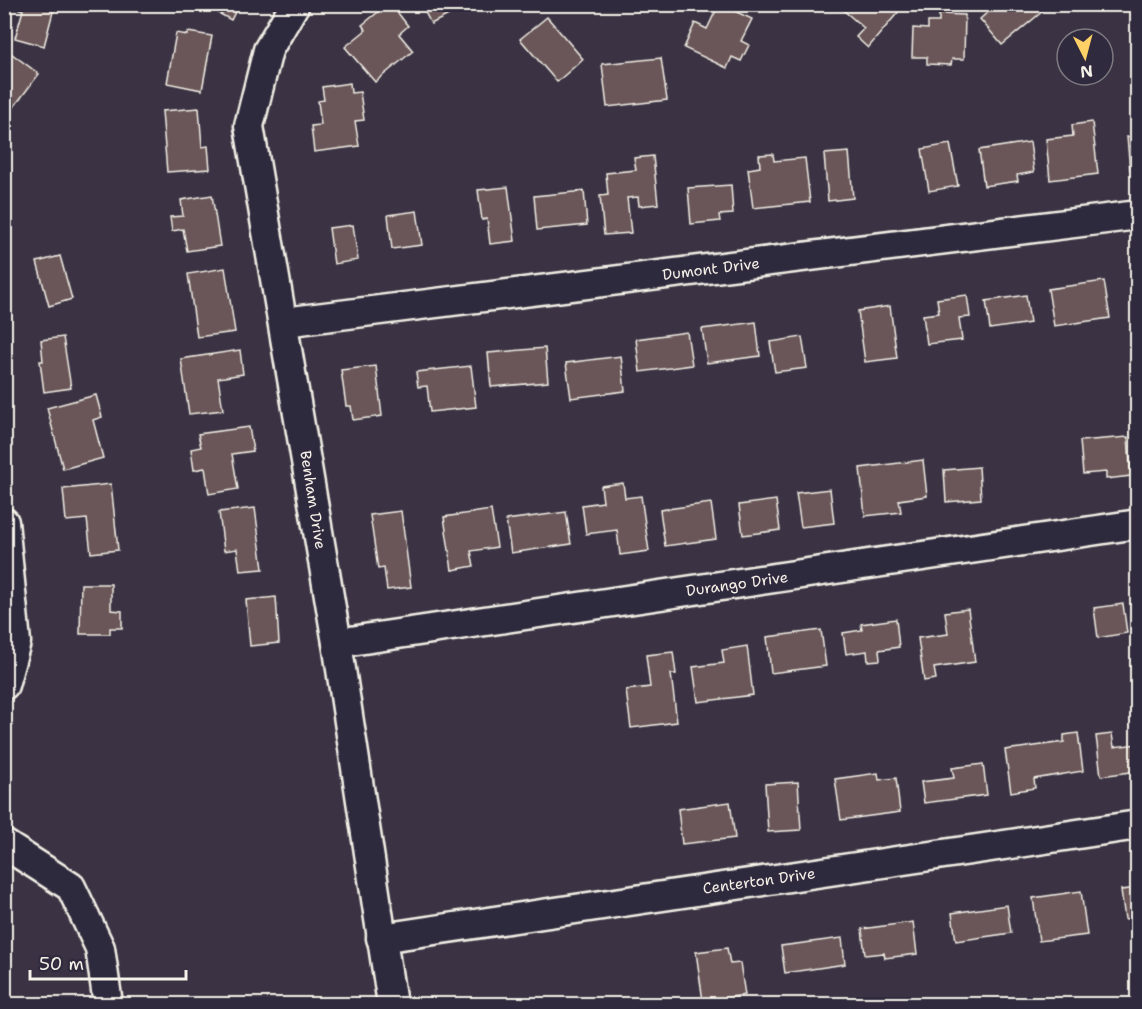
<svg xmlns="http://www.w3.org/2000/svg" width="1142" height="1009" viewBox="0 0 1142 1009" font-family="'Shantell Sans',sans-serif">
	<style>
		.building { fill: #6b5659; stroke: #f4f1e8; stroke-width: 1.5 }
		.lines { fill: none; stroke-linecap: round; stroke-linejoin: round }
		.minor-casing { stroke: #f4f1e8; stroke-width: 33 }
		.minor { stroke: #2f2a3d; stroke-width: 28 }
		.labels { text-anchor: middle; dominant-baseline: central; stroke-width: 5; stroke-linejoin: round; paint-order: stroke }
		.street-label { font-size: 15px; fill: #f4f1e8; stroke: #2f2a3d }
	</style>
	<rect width="100%" height="100%" fill="#3b3343"/>
	<filter id="ink" filterUnits="userSpaceOnUse"><feTurbulence type="fractalNoise" baseFrequency=".0167" numOctaves="2"/><feDisplacementMap in="SourceGraphic" scale="12" xChannelSelector="R" yChannelSelector="G"/><feConvolveMatrix kernelMatrix="1 2 1 2 8 2 1 2 1" color-interpolation-filters="sRGB"/></filter>
	<g filter="url(#ink)">
		<g class="building">
			<path d="M4,4H55L44,46L15,38L23,10Z"/>
			<path d="M202,4H239L231,20Z"/>
			<path d="M388,4H391L408,26L399,34L413,51L375,82L345,47L366,30L362,25Z"/>
			<path d="M421,4H470L431,24Z"/>
			<path d="M719,4L752,19L741,41L749,45L741,61L732,57L727,68L684,48L695,23L707,29Z"/>
			<path d="M836,4H905L868,48L856,37L864,28Z"/>
			<path d="M997,4H1037L1043,11L1002,45L980,19Z"/>
			<path d="M939,14L965,15L964,59H952L951,65L927,64V57H912L913,28L928,29V22H939Z"/>
			<path d="M547,17L583,59L557,82L520,39Z"/>
			<path d="M188,32L212,36L202,90L167,83L176,33L188,35Z"/>
			<path d="M8,51L39,74L7,116L4,115V55Z"/>
			<path d="M661,58L667,100L607,107L602,64Z"/>
			<path d="M350,83L351,93L360,92L364,120L355,121L359,146L314,152L311,126L321,125L318,101L324,100L322,87Z"/>
			<path d="M199,108L202,147L208,146L210,169L167,172L162,111Z"/>
			<path d="M1092,122L1098,174L1050,180L1046,139L1073,136L1072,125Z"/>
			<path d="M1138,136V169L1130,170L1127,137Z"/>
			<path d="M1030,142L1034,172L1017,175L1018,181L984,186L979,150Z"/>
			<path d="M950,144L958,186L929,191L922,149Z"/>
			<path d="M849,152L853,198L828,201L824,154Z"/>
			<path d="M773,154L774,161L805,158L810,202L753,208L748,169L760,167L759,155Z"/>
			<path d="M653,156L658,204L639,206L638,197L627,198L631,233L604,235L600,196L608,195L606,173L636,170L634,158Z"/>
			<path d="M731,185L733,214L719,215L720,221L691,224L688,188Z"/>
			<path d="M508,187L515,241L490,244L487,219L482,220L478,190Z"/>
			<path d="M584,191L587,225L537,230L534,196Z"/>
			<path d="M212,195L220,246L187,251L183,229L172,231L170,217L183,216L181,200Z"/>
			<path d="M417,211L422,245L392,249L388,215Z"/>
			<path d="M353,225L358,260L334,264L329,228Z"/>
			<path d="M60,256L72,299L49,306L37,262Z"/>
			<path d="M225,268L235,332L197,337L188,274Z"/>
			<path d="M1104,281L1110,318L1054,326L1048,289Z"/>
			<path d="M967,295L970,317L959,318L962,340L927,344L923,315L939,313L937,299Z"/>
			<path d="M1026,295L1030,323L990,329L986,301Z"/>
			<path d="M890,306L897,358L865,362L858,311Z"/>
			<path d="M756,322L760,356L707,363L702,329Z"/>
			<path d="M687,332L692,365L640,372L636,339Z"/>
			<path d="M63,337L71,388L44,392L40,361H43L41,340Z"/>
			<path d="M802,337L807,368L775,372L770,342Z"/>
			<path d="M545,348L548,382L491,387L488,353Z"/>
			<path d="M240,350L243,374L218,378L223,410L189,414L181,359Z"/>
			<path d="M621,356L625,391L571,398L566,363Z"/>
			<path d="M376,366L382,416L353,420L351,406H346L341,370Z"/>
			<path d="M471,366L476,407L430,412L427,386L418,387L416,372Z"/>
			<path d="M96,395L102,417L93,420L103,458L63,469L47,408Z"/>
			<path d="M249,427L253,451L232,454L238,489L209,494L205,468L194,470L191,449L201,447L198,434Z"/>
			<path d="M1128,437L1131,476L1106,479V472L1083,474L1080,441Z"/>
			<path d="M923,460L927,496L899,500L901,512L865,516L860,468Z"/>
			<path d="M979,467L981,499L946,502L944,470Z"/>
			<path d="M623,483L625,498L641,496L649,551L620,555L617,530L586,534L582,505L603,502L601,486Z"/>
			<path d="M111,484L118,550L91,553L87,519L66,521L63,489Z"/>
			<path d="M830,489L834,523L801,527L796,493Z"/>
			<path d="M776,500L780,530L743,535L739,505Z"/>
			<path d="M711,503L716,539L665,546L660,510Z"/>
			<path d="M255,508L263,569L240,571L237,549L224,551L219,512Z"/>
			<path d="M491,510L497,547L471,551L474,566L452,570L444,517Z"/>
			<path d="M401,511L411,587L387,590L384,568L378,569L370,515Z"/>
			<path d="M566,512L571,544L511,553L506,520Z"/>
			<path d="M81,584H111V610L122,611V628H110V634H80Z"/>
			<path d="M276,597L279,643L250,646L246,600Z"/>
			<path d="M1123,604L1127,633L1098,638L1094,608Z"/>
			<path d="M968,609L975,662L934,668L936,679L924,681L918,638L948,634L945,612Z"/>
			<path d="M896,619L899,647L879,650L880,660L868,661L867,651L846,654L843,633L862,630L861,624Z"/>
			<path d="M821,630L826,666L771,673L767,637Z"/>
			<path d="M747,646L753,695L698,702L693,667L724,663L722,650Z"/>
			<path d="M673,652L676,674H671L677,722L631,728L626,690L650,687L646,655Z"/>
			<path d="M1078,733L1083,771L1034,779L1035,788L1011,792L1005,750L1064,742V735Z"/>
			<path d="M1112,734L1114,747L1137,744L1138,771L1101,776L1096,736Z"/>
			<path d="M983,764L987,795L924,803L921,782L954,778L952,768Z"/>
			<path d="M878,773L879,780L896,778L900,812L841,820L835,779Z"/>
			<path d="M798,782L801,830L768,832L765,784Z"/>
			<path d="M730,802L735,838L682,844L678,809Z"/>
			<path d="M1138,888V917L1125,919L1121,890Z"/>
			<path d="M1081,891L1087,935L1039,941L1033,898Z"/>
			<path d="M1007,905L1011,933L956,941L952,913Z"/>
			<path d="M913,922L917,954L885,958L884,953L865,955L862,929Z"/>
			<path d="M842,938L845,964L785,973L781,946Z"/>
			<path d="M727,948L730,964L740,963L745,995L703,1001L696,952Z"/>
		</g>
		<g class="lines">
			<g class="minor-casing">
				<g id="minor">
					<path d="M295,4L268,50L249,126L337,643L392,1004"/>
					<path d="M284,322L1138,215"/>
					<path d="M4,522L16,642L4,685"/>
					<path d="M337,643L1138,524"/>
					<path d="M4,844L71,887L100,948L108,1004"/>
					<path d="M381,938L1138,825"/>
				</g>
			</g>
			<use href="#minor" class="minor"/>
		</g>
	</g>
	<g class="labels">
		<g class="street-label">
			<text transform="translate(711 269) rotate(-7)">Dumont Drive</text>
			<text transform="translate(313 500) rotate(81)">Benham Drive</text>
			<text transform="translate(737 584) rotate(-8)">Durango Drive</text>
			<text transform="translate(759 881) rotate(-8)">Centerton Drive</text>
		</g>
	</g>
	<rect width="1142" height="1009" fill="none" stroke="#2f2a3d" stroke-width="24"/>
	<rect x="12" y="12" width="1118" height="985" fill="none" stroke="#f4f1e8" stroke-width="2" filter="url(#ink)"/>
	<g transform="translate(1085 57) rotate(174)"><circle r="28" fill="#2f2a3d" stroke="#7e7a81" stroke-width="1.5"/>
	<path d="M0-4.5L10 22L0 15L-10 22Z" fill="#ffd166"/>
	<text y="-9" font-size="16" font-weight="bold" text-anchor="middle" fill="#f4f1e8">N</text>
	</g>
	<path d="M30 970v9h156v-9" fill="none" stroke="#f4f1e8" stroke-width="3"/>
	<text x="39" y="970" font-size="18" fill="#f4f1e8" stroke="#2f2a3d" stroke-width="4.5" paint-order="stroke">50 m</text>
</svg>
